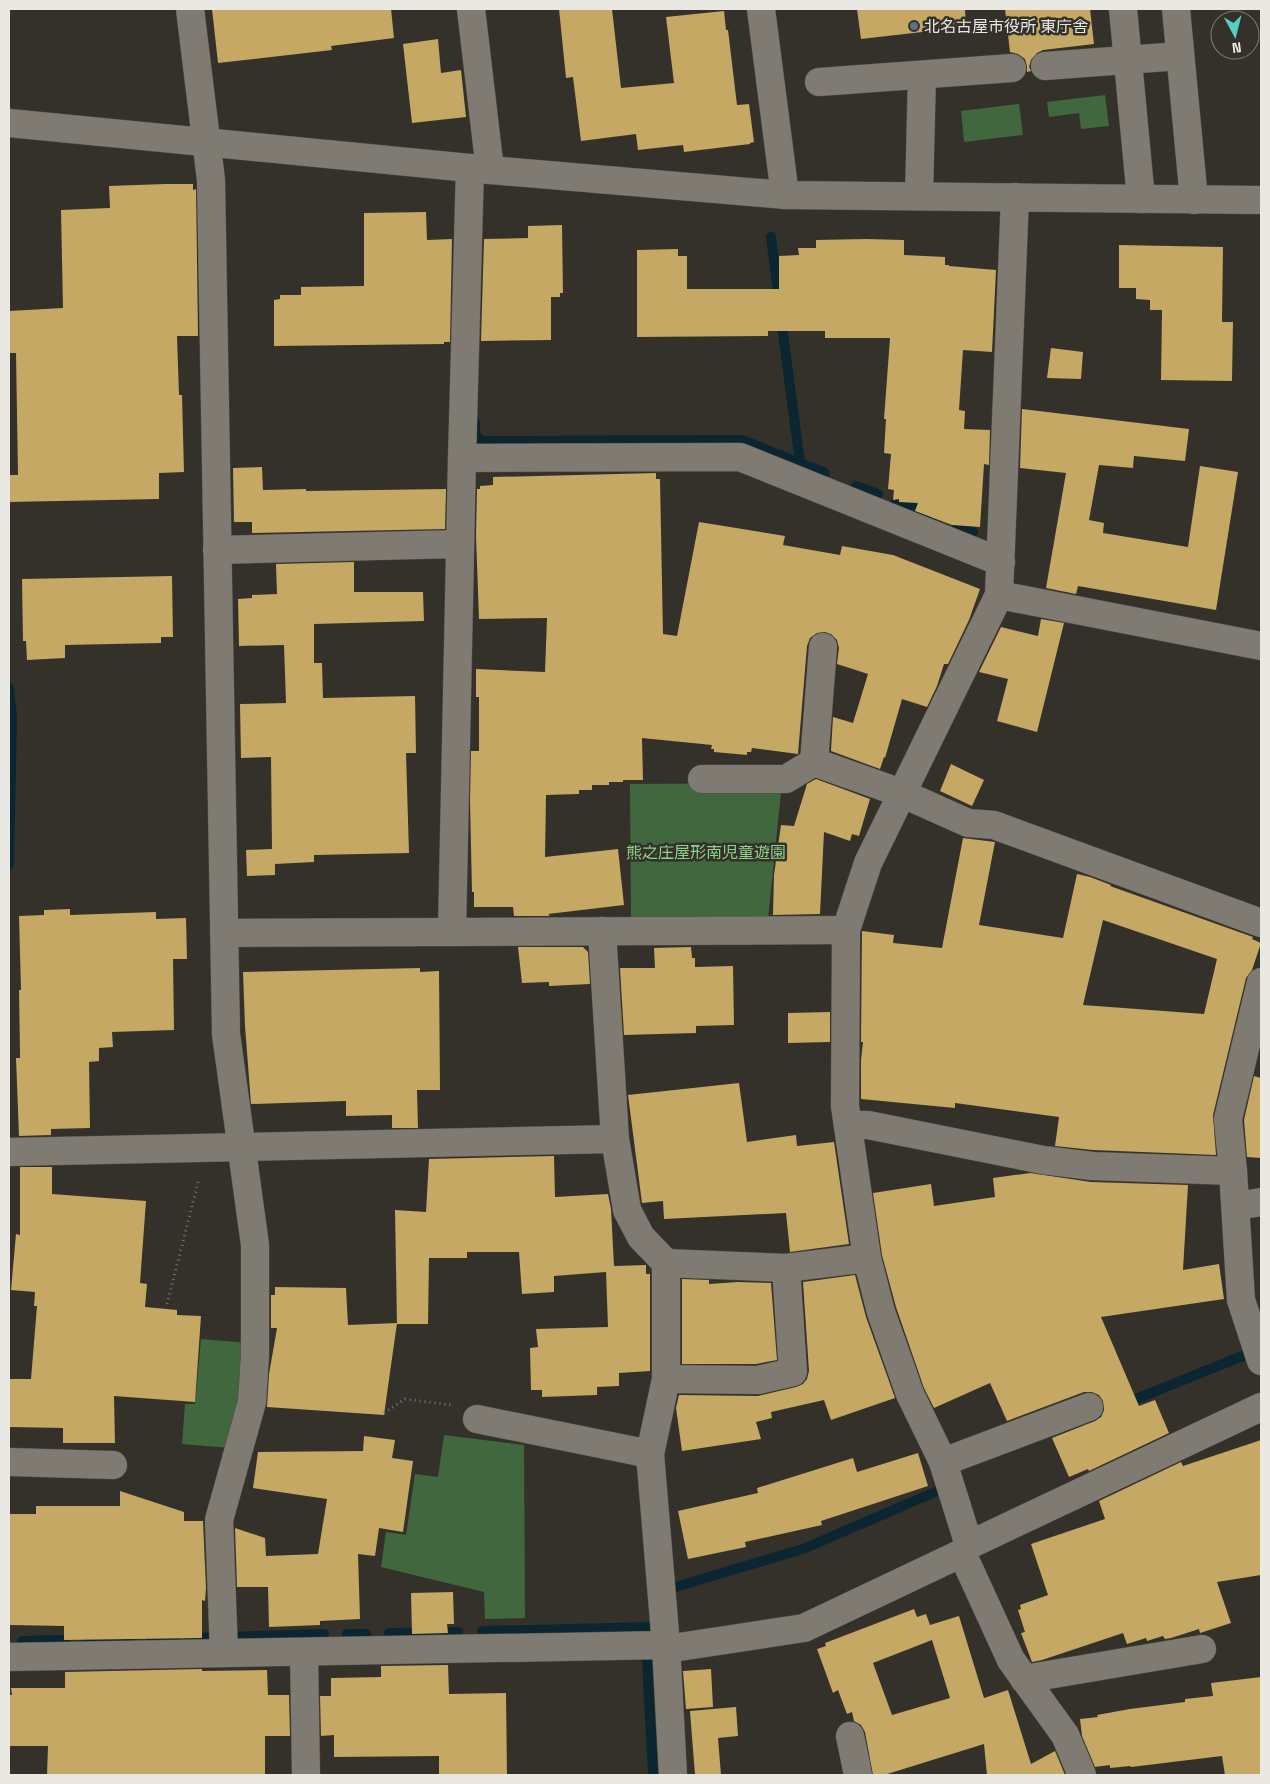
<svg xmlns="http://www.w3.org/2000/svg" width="1270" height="1784" viewBox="0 0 1270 1784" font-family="'Space Grotesk','Noto Sans JP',sans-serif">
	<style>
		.green { fill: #40673e }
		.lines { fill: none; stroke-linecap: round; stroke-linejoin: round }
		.stream { stroke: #0c2631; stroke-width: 10 }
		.building { fill: #c4a863; fill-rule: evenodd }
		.minor-casing { stroke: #524f48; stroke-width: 29 }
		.path { stroke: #77756e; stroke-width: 3; stroke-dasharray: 1 4; stroke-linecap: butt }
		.minor { stroke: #7f7b72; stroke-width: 28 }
		.service-dot { fill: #5c6f8a; stroke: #34312a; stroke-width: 2 }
		.labels { text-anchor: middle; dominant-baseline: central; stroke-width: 5; stroke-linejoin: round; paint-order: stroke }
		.poi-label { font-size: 16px; fill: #eae8e3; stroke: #34312a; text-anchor: start }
		.park-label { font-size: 16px; fill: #8dd288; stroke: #34312a }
	</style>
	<rect width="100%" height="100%" fill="#34312a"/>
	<g class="green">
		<path d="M1105,95L1109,126L1081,129L1079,113L1049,117L1047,102Z"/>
		<path d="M1019,104L1023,135L964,142L961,111Z"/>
		<path d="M782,783L768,919L631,920L630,784Z"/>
		<path d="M201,1339L248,1343L244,1400L230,1448L182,1444L185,1404H195Z"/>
		<path d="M444,1435L524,1445L525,1618L485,1619L484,1592L381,1567L386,1532L406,1535L415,1474L438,1477Z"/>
	</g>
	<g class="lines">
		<g class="stream">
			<path d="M771,237L779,301"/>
			<path d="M781,318L800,463"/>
			<path d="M475,422V434L481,441L742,440L825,473"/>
			<path d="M856,486L878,494"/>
			<path d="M896,501L928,514"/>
			<path d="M957,525L973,532"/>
			<path d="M9,688L12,716L9,865"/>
			<path d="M1089,1418L1250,1353"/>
			<path d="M675,1587L803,1549L935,1492"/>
			<path d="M482,1631L650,1627"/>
			<path d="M389,1633L458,1632"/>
			<path d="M347,1634H366"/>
			<path d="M190,1638L324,1634"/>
			<path d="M151,1639L176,1638"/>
			<path d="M87,1640L129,1639"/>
			<path d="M22,1641L65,1640"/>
			<path d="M647,1659L653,1775"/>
		</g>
	</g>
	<g class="building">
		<path d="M212,9H391L394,38L331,46L332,50L218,63Z"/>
		<path d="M559,9H612L621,88L674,83L666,17L724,11L726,30H728L737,105L749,104L754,142L750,143V144L684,152L683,145L638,150L636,134L581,141L573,77L566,78Z"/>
		<path d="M857,9H965L966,27L861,39Z"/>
		<path d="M1005,9H1090L1094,44L1043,50L1037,53L1031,60L1029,67L1031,71L1027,72V66L1025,59L1018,54L1010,52Z"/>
		<path d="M438,39L441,73L461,70L466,117L412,123L403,44Z"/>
		<path d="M165,184H193V190L196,189L198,336H177L179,395H182L184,472L159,473V499L9,502V475H18L16,353H9V311L63,308L61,210L110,208L109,186Z"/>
		<path d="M426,212L427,240L452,239L450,342H444V344L274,346V300L280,299V295H301V287L364,286V213Z"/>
		<path d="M562,225L563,293H560V297H551V340L481,341L484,239L528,238V226Z"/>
		<path d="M866,239L904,240V255L945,257V265H949V266L996,270L992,352L963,350L959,410L965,411L964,429L990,430L989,465L984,464L980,527L952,525L915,511L918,503L899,502V499L893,500L894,490L888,489L891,454L884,453L886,419H884L890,338H825V331H768V336L637,337V250L678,249V256H687V289H779V256L799,255L798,248H816V240Z"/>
		<path d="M1119,245L1223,247L1222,322H1233L1232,381L1161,380L1162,310H1150V300L1136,299V288H1119Z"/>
		<path d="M1051,348L1083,352L1081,379L1047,378Z"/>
		<path d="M1022,409L1189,429L1185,461L1134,456L1133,468L1099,465L1089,520L1104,523L1103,533L1188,547L1200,466L1238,472L1216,610L1078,586L1076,594L1046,588L1066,473L1020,468Z"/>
		<path d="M262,467L263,490L306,489V491L446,489L445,529L252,533V522H234L233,468Z"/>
		<path d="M656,473V479H660L663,634L677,636L699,522L785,536L783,545L840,555L842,546L893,555L980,589L969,620L948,664H944L937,686L927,707L902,699L885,758L884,757L880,769L831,751L833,717L853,723L868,674L837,664L839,648L837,640L831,634L825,632L817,633L810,638L807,646L798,754L752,748L751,752H747V755L714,752V749H711L712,745L642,738L643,780H623V782H609V785H592V790H579V794L546,795L545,857L618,849L624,905L548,914L550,916H514L513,907H474V892H472L470,801L471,751H479V697H476V669L545,672L547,618L479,619L476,536L477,489H480V486L493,485V477Z"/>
		<path d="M354,562V592H423L424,621L314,624V663H322L323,698L415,696L416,753H406L409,853L314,855V862L275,864V875L247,876L246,850L272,849L271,757L241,758L240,704L286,703L284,645L239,646L238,599L252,598V595L277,594L276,564Z"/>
		<path d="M172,576L173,637H161V643L65,645V658L27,660L26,641H23L22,579Z"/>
		<path d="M1041,619L1064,623L1037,732L997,721L1008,679L979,672L1001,627L1038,636Z"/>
		<path d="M951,764L984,780L972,806L940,791Z"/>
		<path d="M816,779L870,799L859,836L852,834L850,841L824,832L820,914L773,915L774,875L781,825L794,826L807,784Z"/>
		<path d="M963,838L995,842L979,925L1063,938L1077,874L1090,877L1111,885L1110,886L1253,937L1252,939L1261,943L1252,970L1246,978L1213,1115L1216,1155L1093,1150L1055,1146L1059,1117L955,1103V1108L861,1099V1060L863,1042H861L862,931L894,935L893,943L942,948ZM1103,920L1217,959L1204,1014L1083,1005Z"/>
		<path d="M70,909V915L156,912V919L186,918L187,959H173L174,1030L112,1032L113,1047L99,1048V1061L89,1062L90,1128L51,1129V1135L19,1136L16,1058H20V1052L19,990H21L19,916L44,915V910Z"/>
		<path d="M518,947H583L588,952L590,984L549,986V982L522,983Z"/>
		<path d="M691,947L692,958H695V967L733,966L734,1025L696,1026V1033L624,1035L620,968H655L654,948Z"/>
		<path d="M420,968V972L439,971L440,1090H417L418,1128H392V1115L346,1116V1101L251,1104L245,1026L243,972Z"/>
		<path d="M830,1012V1042L788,1043V1013Z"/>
		<path d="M1254,1076L1261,1078V1158L1247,1157L1244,1120Z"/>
		<path d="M739,1083L747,1142L796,1135L797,1146L834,1142L849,1244L790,1252L786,1213L664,1219L663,1201L642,1203L628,1095Z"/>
		<path d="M554,1156L555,1197L608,1194L611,1209L614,1266L646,1265V1274H650V1371L619,1373V1386L597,1387V1395L542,1397V1390H531L530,1348L538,1347L536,1329L608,1327L606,1272L554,1276V1292L522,1294L519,1252H467V1258H429L428,1324H397L395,1210L426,1212L429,1159Z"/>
		<path d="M20,1167H52V1194L146,1201L140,1283L147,1284L145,1307L177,1310V1315L201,1316L195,1402L114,1396L115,1443H63V1428L10,1427V1379H31L37,1306H34L35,1292L11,1290L16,1234L20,1235Z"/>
		<path d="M1030,1173L1091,1182L1188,1185L1183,1270L1219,1264L1224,1299L1101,1317L1139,1406L1155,1400L1169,1433L1089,1471L1088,1469L1069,1477L1052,1438L1095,1421L1101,1417L1104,1410L1103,1401L1099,1395L1092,1392H1084L1007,1421L990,1383L934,1408L924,1388L896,1307L882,1255L873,1193L931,1184L934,1206L995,1197L993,1178Z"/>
		<path d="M855,1275L866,1317L895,1398L831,1420L824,1400L771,1412L772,1418L756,1422L761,1439L682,1451L676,1408L679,1395L758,1396L796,1387L803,1384L807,1379L809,1371L803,1282Z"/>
		<path d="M682,1279L709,1280V1284L738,1282L771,1283L777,1360L756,1364H682Z"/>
		<path d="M275,1287L346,1288L348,1325L397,1323L384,1415L267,1407L269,1374L277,1328H271V1295H275Z"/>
		<path d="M364,1436L395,1440L392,1458L413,1461L403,1532L379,1528L375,1556L358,1554L360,1619L320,1621V1625L269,1627L268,1587H237L235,1528L265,1538L266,1556L318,1554L327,1499L253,1488L258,1452L363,1451Z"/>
		<path d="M1261,1440V1575L1217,1582L1231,1623L1200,1633L1199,1629L1171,1638L1165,1639L1163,1636L1147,1641L1146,1638L1127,1644L1123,1633L1042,1660L1032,1662L1021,1633L1025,1632L1018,1610L1021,1609L1020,1605L1048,1595L1031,1544L1105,1519L1099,1501L1181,1462L1183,1466Z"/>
		<path d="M918,1453L928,1486L821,1521L822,1525L745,1542L746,1547L688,1559L678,1511L758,1493L757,1488L853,1458L857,1472Z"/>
		<path d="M120,1491L184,1512V1521H203L206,1588L205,1601L202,1600V1638L64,1640V1626L9,1625V1514H36V1506H120Z"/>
		<path d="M453,1592L454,1624H447L448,1633L412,1634L411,1593Z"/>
		<path d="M914,1609L917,1617L926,1614L930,1625L959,1616L984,1698L1008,1690L1031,1764L1055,1751L1065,1775H987L984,1744L884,1775H873L865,1732L861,1725L854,1721L852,1712L847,1714L838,1690L833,1693L817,1649L826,1646L825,1643ZM932,1640L950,1698L892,1715L873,1663Z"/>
		<path d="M448,1665L449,1694L506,1693L507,1775H439V1756H438L334,1757V1735L321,1736L320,1696H331V1678L381,1677V1666Z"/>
		<path d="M202,1669V1671L267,1670L268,1695H289L290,1736H265V1775H47L48,1746H9V1695H12L11,1688H65V1672Z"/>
		<path d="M711,1669L713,1707L686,1709L683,1671Z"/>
		<path d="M1261,1677V1775H1225L1222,1756L1131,1767L1130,1766L1110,1768V1765L1095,1767L1082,1736L1080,1719L1098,1717L1097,1715L1130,1709L1185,1702V1699L1213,1696L1211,1683Z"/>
		<path d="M736,1707L738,1736L718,1738L721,1775H695L690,1711Z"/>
	</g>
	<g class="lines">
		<g class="minor-casing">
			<g id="minor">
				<path d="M190,9L211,180L226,1034L255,1245V1355L252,1402L219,1520L224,1653"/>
				<path d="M471,9L490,170"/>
				<path d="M761,9L785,195"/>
				<path d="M1123,9L1141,199"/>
				<path d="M1176,9L1194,200"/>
				<path d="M1045,66L1180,56"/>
				<path d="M819,82L1012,68"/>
				<path d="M9,123L490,170L785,195L1261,200"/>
				<path d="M470,168L462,458L452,932L846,930"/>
				<path d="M919,196L922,75"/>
				<path d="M462,458L740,457L1001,562"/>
				<path d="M217,550L460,544"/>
				<path d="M999,595L1261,646"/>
				<path d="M823,647L814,762L901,793L968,823L994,825L1261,923"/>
				<path d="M702,779H786L814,762"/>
				<path d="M602,931L615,1139L627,1210L641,1237L666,1263V1379L650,1454L666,1645L673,1775"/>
				<path d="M224,933L452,932"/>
				<path d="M849,1125H868L1043,1160L1092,1166L1233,1171L1228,1119L1261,982"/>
				<path d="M9,1152L615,1139"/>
				<path d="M1233,1171L1241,1300L1261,1361"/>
				<path d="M1237,1206L1261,1202"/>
				<path d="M666,1263L786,1268L867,1258"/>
				<path d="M666,1379L758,1380L793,1372L786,1268"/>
				<path d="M477,1419L650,1454"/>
				<path d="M9,1462L113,1465"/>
				<path d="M943,1462L1089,1407"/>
				<path d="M969,1545L943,1462L910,1394L881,1312L867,1258L845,1106L846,930L868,863L999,595L1015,197"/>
				<path d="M962,1553L1011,1660L1065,1735L1082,1775"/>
				<path d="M666,1649L804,1628L962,1553L969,1545L1261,1407"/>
				<path d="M304,1652L306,1775"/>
				<path d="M9,1657L666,1645"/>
				<path d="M1024,1679L1202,1649"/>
				<path d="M850,1736L858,1775"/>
			</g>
		</g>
		<g class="path">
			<path d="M167,1304L199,1179"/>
			<path d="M384,1413L405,1399L451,1405"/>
		</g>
		<use href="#minor" class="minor"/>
	</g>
	<circle class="service-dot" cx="914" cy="26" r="5"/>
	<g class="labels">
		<g class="poi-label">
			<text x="924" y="26">北名古屋市役所 東庁舎</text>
		</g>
		<g class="park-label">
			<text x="706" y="852">熊之庄屋形南児童遊園</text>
		</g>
	</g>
	<rect width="1270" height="1784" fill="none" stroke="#eae8e3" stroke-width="20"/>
	<g transform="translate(1235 35) rotate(173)"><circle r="24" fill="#34312a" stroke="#7d7a74"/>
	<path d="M0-4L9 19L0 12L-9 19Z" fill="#57cec1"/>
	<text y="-8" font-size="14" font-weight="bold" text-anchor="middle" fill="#eae8e3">N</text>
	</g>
</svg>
